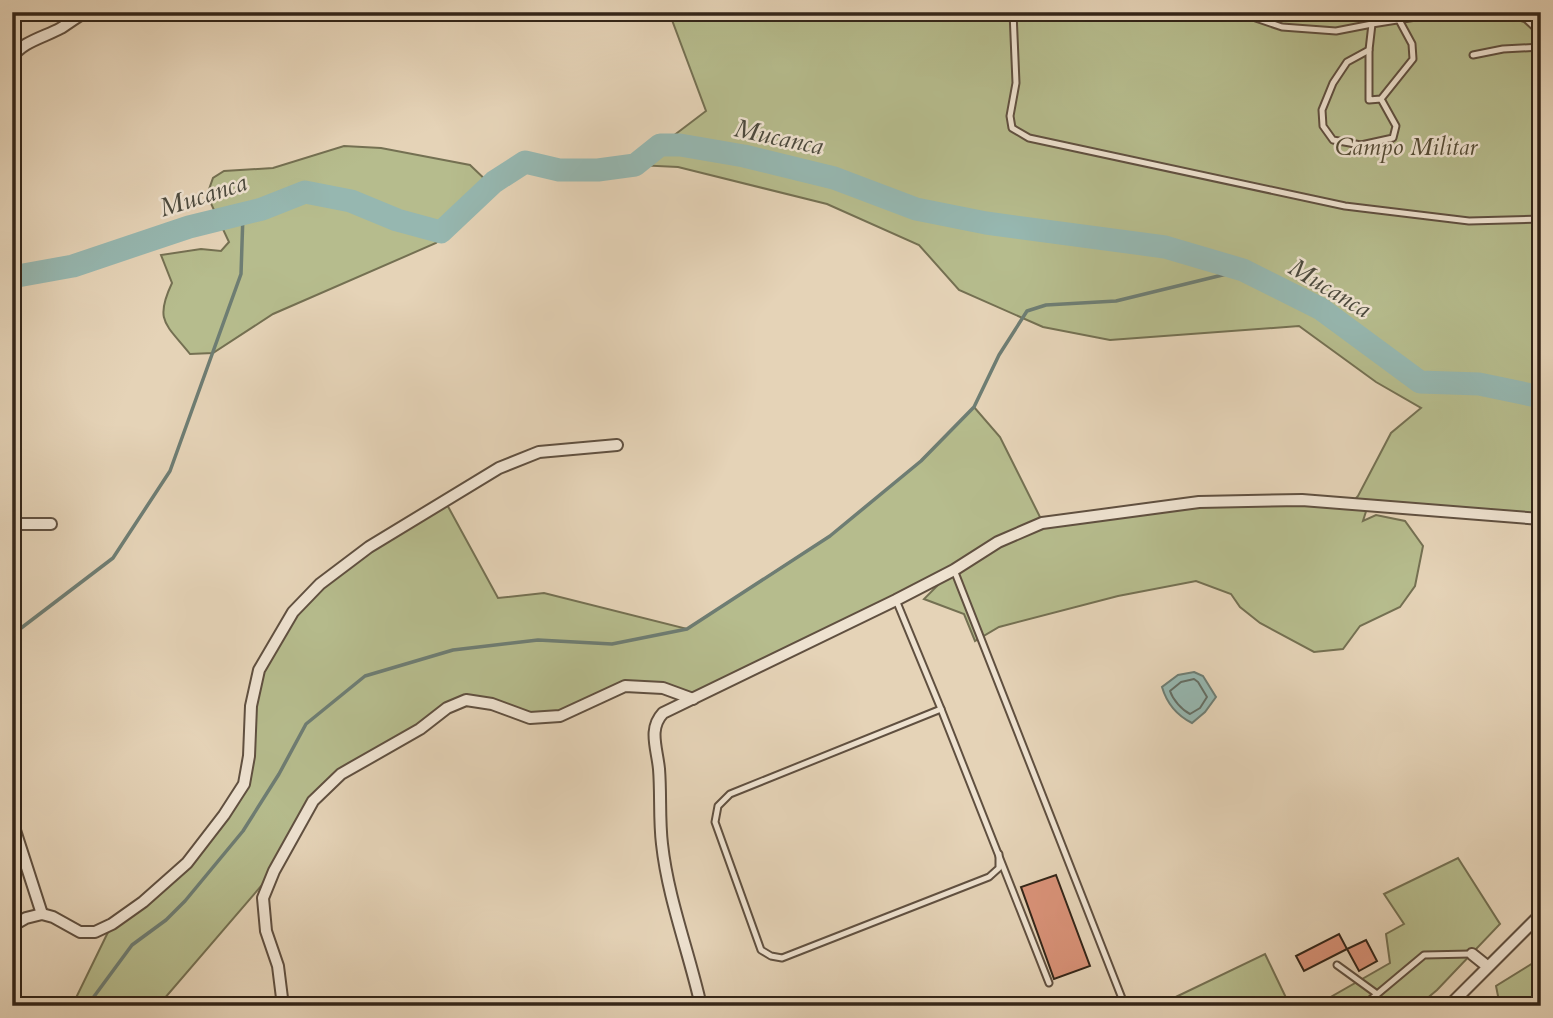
<svg xmlns="http://www.w3.org/2000/svg" width="1553" height="1018" viewBox="0 0 1553 1018" font-family="Cardo,serif">
	<style>
		.green { fill: #b6bc8d; stroke: #747052; stroke-width: 2 }
		.water { fill: #96b7b0; stroke: #6e7d73; stroke-width: 2 }
		.lines { fill: none; stroke-linecap: round; stroke-linejoin: round }
		.shore { stroke: #646e64; stroke-width: 2 }
		.stream { stroke: #6e7d73; stroke-width: 3.5 }
		.river { stroke: #96b7b0; stroke-width: 23 }
		.building { fill: #d99278; stroke: #332518; stroke-width: 2 }
		.service-casing { stroke: #605040; stroke-width: 9 }
		.minor-casing { stroke: #605040; stroke-width: 14 }
		.service { stroke: #eee2d0; stroke-width: 5 }
		.minor { stroke: #eee2d0; stroke-width: 10 }
		.labels { text-anchor: middle; dominant-baseline: central; stroke-width: 5; stroke-linejoin: round; paint-order: stroke }
		.park-label { font-size: 24px; font-style: italic; fill: #544b35; stroke: #eee2d0 }
		.water-label { font-size: 26px; font-style: italic; fill: #4c4a3e; stroke: #eee2d0 }
	</style>
	<rect width="100%" height="100%" fill="#e5d3b7"/>
	<filter id="stains"><feTurbulence type="fractalNoise" baseFrequency=".00286" numOctaves="4"/><feColorMatrix values="0 0 0 0 .2 0 0 0 0 .09 0 0 0 0 .02 0 0 0 .5 -.17"/></filter>
	<radialGradient id="worn" r=".72"><stop offset=".6" stop-color="#630" stop-opacity="0"/><stop offset="1" stop-color="#630" stop-opacity=".3"/></radialGradient>
	<g class="green">
		<path d="M669,12H1541V519L1368,505L1363,521L1376,515L1405,521L1423,546L1415,586L1400,607L1360,626L1343,649L1314,652L1260,623L1240,607L1231,594L1196,581L1118,596L999,627L975,641L964,614L924,599L951,572L693,699L625,686L560,716L530,718L466,700L341,774L313,801L274,871L158,1006H72L112,924L187,863L244,784L259,670L293,612L320,584L445,501L498,598L544,593L687,629L830,536L921,461L974,407L1000,437L1043,523L1199,502L1351,504L1358,496L1391,433L1421,408L1376,382L1299,326L1110,340L1043,327L959,290L919,245L827,204L678,167L635,165L706,111Z"/>
		<path d="M344,146L381,148L470,165L491,185L436,243L273,314L213,353L190,354C166,324 154,321 172,283L161,255L201,249L221,251L229,242L207,195L213,178L224,171L273,168Z"/>
		<path d="M1458,858L1500,924L1437,990L1418,1006H1315L1390,963L1386,934L1404,924L1384,894Z"/>
		<path d="M1265,954L1290,1006H1157Z"/>
		<path d="M1541,958V1006H1500L1496,986Z"/>
	</g>
	<path class="water" d="M1194,672L1203,676L1216,697L1205,712L1192,723C1176,715 1167,704 1162,687L1178,675Z"/>
	<g class="lines">
		<path class="shore" d="M1194,679L1198,682L1207,697L1200,708L1190,714C1182,710 1173,700 1170,691L1181,682Z"/>
		<g class="stream">
			<path d="M12,635L113,558L170,471L241,274L243,214"/>
			<path d="M87,1006L132,945L166,920L185,901L243,831L279,774L306,724L365,676L453,650L538,640L612,644L687,629L830,536L921,461L974,407L999,355L1027,311L1046,305L1116,301L1243,270"/>
		</g>
		<path class="river" d="M12,277L73,266L189,227L262,209L305,192L351,201L397,220L441,232L494,182L525,162L559,170H598L635,165L660,145H680L744,156L834,178L916,209L986,223L1165,247L1243,270L1321,309L1420,382L1479,384L1541,397"/>
	</g>
	<g class="building">
		<path d="M1056,875L1090,966L1054,979L1021,887Z"/>
		<path d="M1339,934L1347,949L1304,971L1296,956Z"/>
		<path d="M1366,940L1377,961L1359,971L1347,949Z"/>
	</g>
	<g class="lines">
		<g class="service-casing">
			<g id="service">
				<path d="M1013,12L1016,83L1010,116L1012,128L1029,138L1345,206L1469,221L1541,219"/>
				<path d="M1238,12L1282,27L1336,31L1372,24"/>
				<path d="M1503,12L1526,19L1541,33"/>
				<path d="M1369,50V100L1381,99L1413,59L1412,44L1399,20"/>
				<path d="M1473,55L1503,49L1541,47"/>
				<path d="M1381,99L1396,126L1393,138L1361,145L1333,140L1323,126L1322,110L1333,83L1347,62L1369,50L1372,24L1447,12"/>
				<path d="M954,570L1125,1006"/>
				<path d="M896,600L941,709L1049,983"/>
				<path d="M941,709L730,794L718,806L715,822L761,950L771,956L782,958L989,877L999,868V854"/>
				<path d="M1337,965L1377,994"/>
				<path d="M1363,1006L1424,955L1471,954"/>
			</g>
		</g>
		<g class="minor-casing">
			<g id="minor">
				<path d="M12,58C21,42 45,37 61,28C69,23 77,17 85,12"/>
				<path d="M12,524H51"/>
				<path d="M12,821L42,914"/>
				<path d="M12,926L26,918L42,914L53,917L80,932H95L112,924L143,902L187,863L224,815L244,784L249,756L251,706L259,670L293,612L320,584L369,547L499,468L539,452L617,445"/>
				<path d="M1472,954L1487,966"/>
				<path d="M283,1006L278,966L266,931L263,898L274,871L313,801L341,774L420,729L447,708L466,700L492,704L530,718L560,716L625,686L663,688L693,699"/>
				<path d="M701,1006C689,952 668,899 662,844C659,819 661,794 659,769C657,748 648,729 663,713L896,600L954,570L998,542L1042,523L1199,502L1302,500L1541,519"/>
				<path d="M1449,1006L1541,914"/>
			</g>
		</g>
		<use href="#service" class="service"/>
		<use href="#minor" class="minor"/>
	</g>
	<g class="labels">
		<g class="park-label">
			<text x="1406" y="147">Campo Militar</text>
		</g>
		<g class="water-label">
			<text transform="translate(779 137) rotate(12)">Mucanca</text>
			<text transform="translate(203 195) rotate(-18)">Mucanca</text>
			<text transform="translate(1330 288) rotate(31)">Mucanca</text>
		</g>
	</g>
	<rect width="1553" height="1018" fill="none" stroke="#e5d3b7" stroke-width="42"/>
	<rect x="14" y="14" width="1525" height="990" fill="none" stroke="#332518" stroke-width="3.5"/>
	<rect x="21" y="21" width="1511" height="976" fill="none" stroke="#332518" stroke-width="2"/>
	<rect width="100%" height="100%" filter="url(#stains)"/>
	<rect width="100%" height="100%" fill="url(#worn)"/>
</svg>
